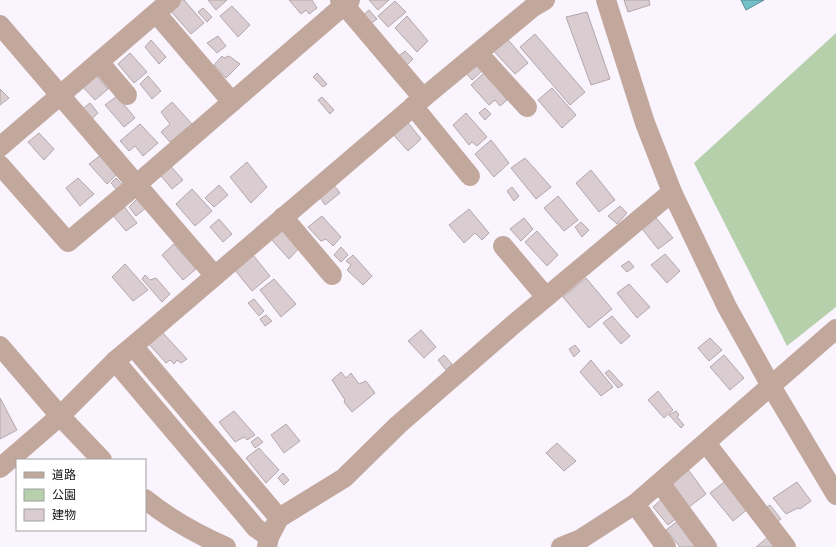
<svg xmlns="http://www.w3.org/2000/svg" width="836" height="547" viewBox="0 0 836 547" font-family="'Exo 2','Noto Sans JP',sans-serif">
	<style>
		.green { fill: #b6d0ac }
		.water { fill: #72c0c9; stroke: #568c93 }
		.building { fill: #dacdd1; stroke: #b3a7aa }
		.lines { fill: none; stroke-linecap: round; stroke-linejoin: round }
		.minor { stroke: #c2a79c; stroke-width: 20 }
	</style>
	<rect width="100%" height="100%" fill="#faf4ff"/>
	<path class="green" d="M836,33V307L787,346L694,163Z"/>
	<path class="water" d="M741,0H764L746,10Z"/>
	<g class="building">
		<path d="M179,0H184L204,23L191,34L169,9Z"/>
		<path d="M208,0H227L216,10Z"/>
		<path d="M289,0H312L317,8L309,14L306,10L301,14Z"/>
		<path d="M369,0H389L378,10Z"/>
		<path d="M624,0H649L650,5L628,12Z"/>
		<path d="M395,1L406,12L388,27L378,16Z"/>
		<path d="M232,6L250,25L238,37L220,16Z"/>
		<path d="M203,8L212,17L207,22L198,12Z"/>
		<path d="M369,10L377,19L370,24L362,16Z"/>
		<path d="M587,12L610,79L591,85L566,17Z"/>
		<path d="M407,16L428,41L417,52L395,28Z"/>
		<path d="M535,34L585,92L570,105L520,47Z"/>
		<path d="M504,35L528,63L515,74L490,47Z"/>
		<path d="M218,36L226,46L217,53L207,43Z"/>
		<path d="M151,40L166,57L159,64L145,47Z"/>
		<path d="M405,51L413,59L405,67L396,58Z"/>
		<path d="M130,53L147,72L134,83L118,64Z"/>
		<path d="M222,56L224,58L229,56L240,64L226,78L214,65Z"/>
		<path d="M475,63L482,71L472,80L465,72Z"/>
		<path d="M485,72L507,100L500,106L495,100L489,105L471,85Z"/>
		<path d="M317,73L327,84L323,87L313,77Z"/>
		<path d="M95,74L108,89L95,100L81,85Z"/>
		<path d="M148,76L161,91L152,99L140,84Z"/>
		<path d="M552,88L576,115L562,128L538,100Z"/>
		<path d="M0,89L9,98L0,105Z"/>
		<path d="M117,96L135,118L124,127L105,105Z"/>
		<path d="M322,97L334,110L330,114L318,100Z"/>
		<path d="M172,102L192,124L170,142L161,132L170,124L161,112Z"/>
		<path d="M90,103L98,113L91,120L81,110Z"/>
		<path d="M485,108L491,114L485,120L479,113Z"/>
		<path d="M466,113L487,137L477,146L472,142L469,145L453,125Z"/>
		<path d="M405,119L421,139L408,151L390,131Z"/>
		<path d="M140,124L158,143L143,156L135,146L129,151L120,141Z"/>
		<path d="M39,133L54,149L44,160L28,142Z"/>
		<path d="M491,140L509,163L494,177L475,154Z"/>
		<path d="M101,155L117,174L107,184L89,164Z"/>
		<path d="M525,158L551,187L536,199L511,168Z"/>
		<path d="M167,162L183,180L172,189L157,171Z"/>
		<path d="M247,162L267,187L251,203L230,177Z"/>
		<path d="M591,170L615,200L599,212L576,183Z"/>
		<path d="M78,178L94,194L80,206L66,188Z"/>
		<path d="M116,178L123,186L117,190L111,183Z"/>
		<path d="M333,184L340,193L325,205L319,196Z"/>
		<path d="M219,185L228,195L214,207L205,198Z"/>
		<path d="M512,187L519,196L514,201L507,191Z"/>
		<path d="M192,189L212,211L195,226L176,204Z"/>
		<path d="M558,196L578,220L564,231L544,208Z"/>
		<path d="M138,198L147,207L136,216L129,207Z"/>
		<path d="M122,204L137,223L126,231L111,213Z"/>
		<path d="M620,206L627,213L617,224L608,216Z"/>
		<path d="M469,209L489,233L482,240L475,233L464,243L449,225Z"/>
		<path d="M652,213L673,238L658,249L639,225Z"/>
		<path d="M322,216L341,237L333,246L326,239L321,241L308,227Z"/>
		<path d="M524,218L533,229L521,241L510,229Z"/>
		<path d="M219,219L232,234L223,242L210,227Z"/>
		<path d="M581,222L589,230L582,237L575,227Z"/>
		<path d="M283,230L299,248L289,259L271,239Z"/>
		<path d="M537,231L558,255L547,266L525,242Z"/>
		<path d="M174,244L196,269L183,280L162,255Z"/>
		<path d="M341,247L348,255L341,262L334,255Z"/>
		<path d="M665,254L680,271L667,283L651,265Z"/>
		<path d="M253,255L270,276L252,291L234,269Z"/>
		<path d="M353,255L372,276L363,285L347,270L351,265L346,261Z"/>
		<path d="M629,261L634,267L627,272L621,266Z"/>
		<path d="M125,264L148,290L133,301L112,277Z"/>
		<path d="M145,275L150,280L156,278L170,294L162,302L142,279Z"/>
		<path d="M586,278L612,309L589,328L563,297Z"/>
		<path d="M274,279L296,304L281,317L260,290Z"/>
		<path d="M629,284L650,307L637,318L617,293Z"/>
		<path d="M254,299L264,311L259,316L248,303Z"/>
		<path d="M266,315L272,321L265,326L260,319Z"/>
		<path d="M612,316L630,336L621,344L603,323Z"/>
		<path d="M421,330L436,347L424,358L408,341Z"/>
		<path d="M162,332L187,359L181,363L177,360L174,364L170,360L166,363L148,343Z"/>
		<path d="M710,338L722,350L709,361L698,348Z"/>
		<path d="M575,345L580,351L574,357L569,349Z"/>
		<path d="M444,355L452,364L446,370L438,360Z"/>
		<path d="M724,355L744,378L730,390L710,367Z"/>
		<path d="M591,360L613,387L601,396L580,372Z"/>
		<path d="M609,370L623,385L618,388L605,373Z"/>
		<path d="M341,372L346,378L351,373L359,384L366,381L375,393L352,412L344,402L345,400L332,380Z"/>
		<path d="M658,391L673,410L664,418L648,400Z"/>
		<path d="M0,398L17,430L0,439Z"/>
		<path d="M234,411L255,435L247,440L244,437L235,442L219,422Z"/>
		<path d="M676,411L679,415L677,417L684,425L681,428L669,415Z"/>
		<path d="M286,424L300,441L284,453L271,435Z"/>
		<path d="M258,437L263,442L255,448L251,442Z"/>
		<path d="M557,443L576,461L564,471L546,453Z"/>
		<path d="M259,448L279,470L266,483L246,458Z"/>
		<path d="M687,468L706,494L689,507L670,481Z"/>
		<path d="M283,473L289,480L284,485L278,478Z"/>
		<path d="M727,480L749,508L733,521L710,493Z"/>
		<path d="M797,482L811,501L800,509L798,508L786,514L773,498Z"/>
		<path d="M663,498L678,517L668,525L653,507Z"/>
		<path d="M770,505L781,519L774,524L763,510Z"/>
		<path d="M679,520L698,547H680L666,530Z"/>
		<path d="M768,537L776,547H756Z"/>
	</g>
	<g class="lines">
		<g class="minor">
			<path d="M340,0L423,98"/>
			<path d="M606,0L645,123L672,192L727,307L771,386L836,495"/>
			<path d="M156,13L232,102"/>
			<path d="M0,25L215,276"/>
			<path d="M478,53L527,107"/>
			<path d="M99,62L127,95"/>
			<path d="M413,106L470,176"/>
			<path d="M0,147L171,0"/>
			<path d="M0,165L68,242L136,185L350,0"/>
			<path d="M283,217L332,275"/>
			<path d="M503,246L546,297"/>
			<path d="M0,346L60,416L102,460"/>
			<path d="M133,346L279,518"/>
			<path d="M115,361L256,528L269,537"/>
			<path d="M706,443L786,547"/>
			<path d="M0,468L60,416L115,361L133,346L423,98L533,7L545,0"/>
			<path d="M660,483L707,547"/>
			<path d="M145,499C168,518 199,535 226,547"/>
			<path d="M635,504L666,547"/>
			<path d="M267,547L269,537L279,518L344,478L398,425L514,324L672,192"/>
			<path d="M561,547L581,539L635,504L836,329"/>
		</g>
	</g>
	<rect x="16" y="459" width="130" height="72" fill="#ffffff" stroke="#a1a0a1"/>
	<rect x="24" y="472" width="20" height="6" fill="#c2a79c" stroke="#a1a0a1"/>
	<text x="52" y="479" font-size="12" fill="#131115">道路</text>
	<rect x="24" y="489" width="20" height="12" fill="#b6d0ac" stroke="#a1a0a1"/>
	<text x="52" y="499" font-size="12" fill="#131115">公園</text>
	<rect x="24" y="509" width="20" height="12" fill="#dacdd1" stroke="#a1a0a1"/>
	<text x="52" y="519" font-size="12" fill="#131115">建物</text>
</svg>
